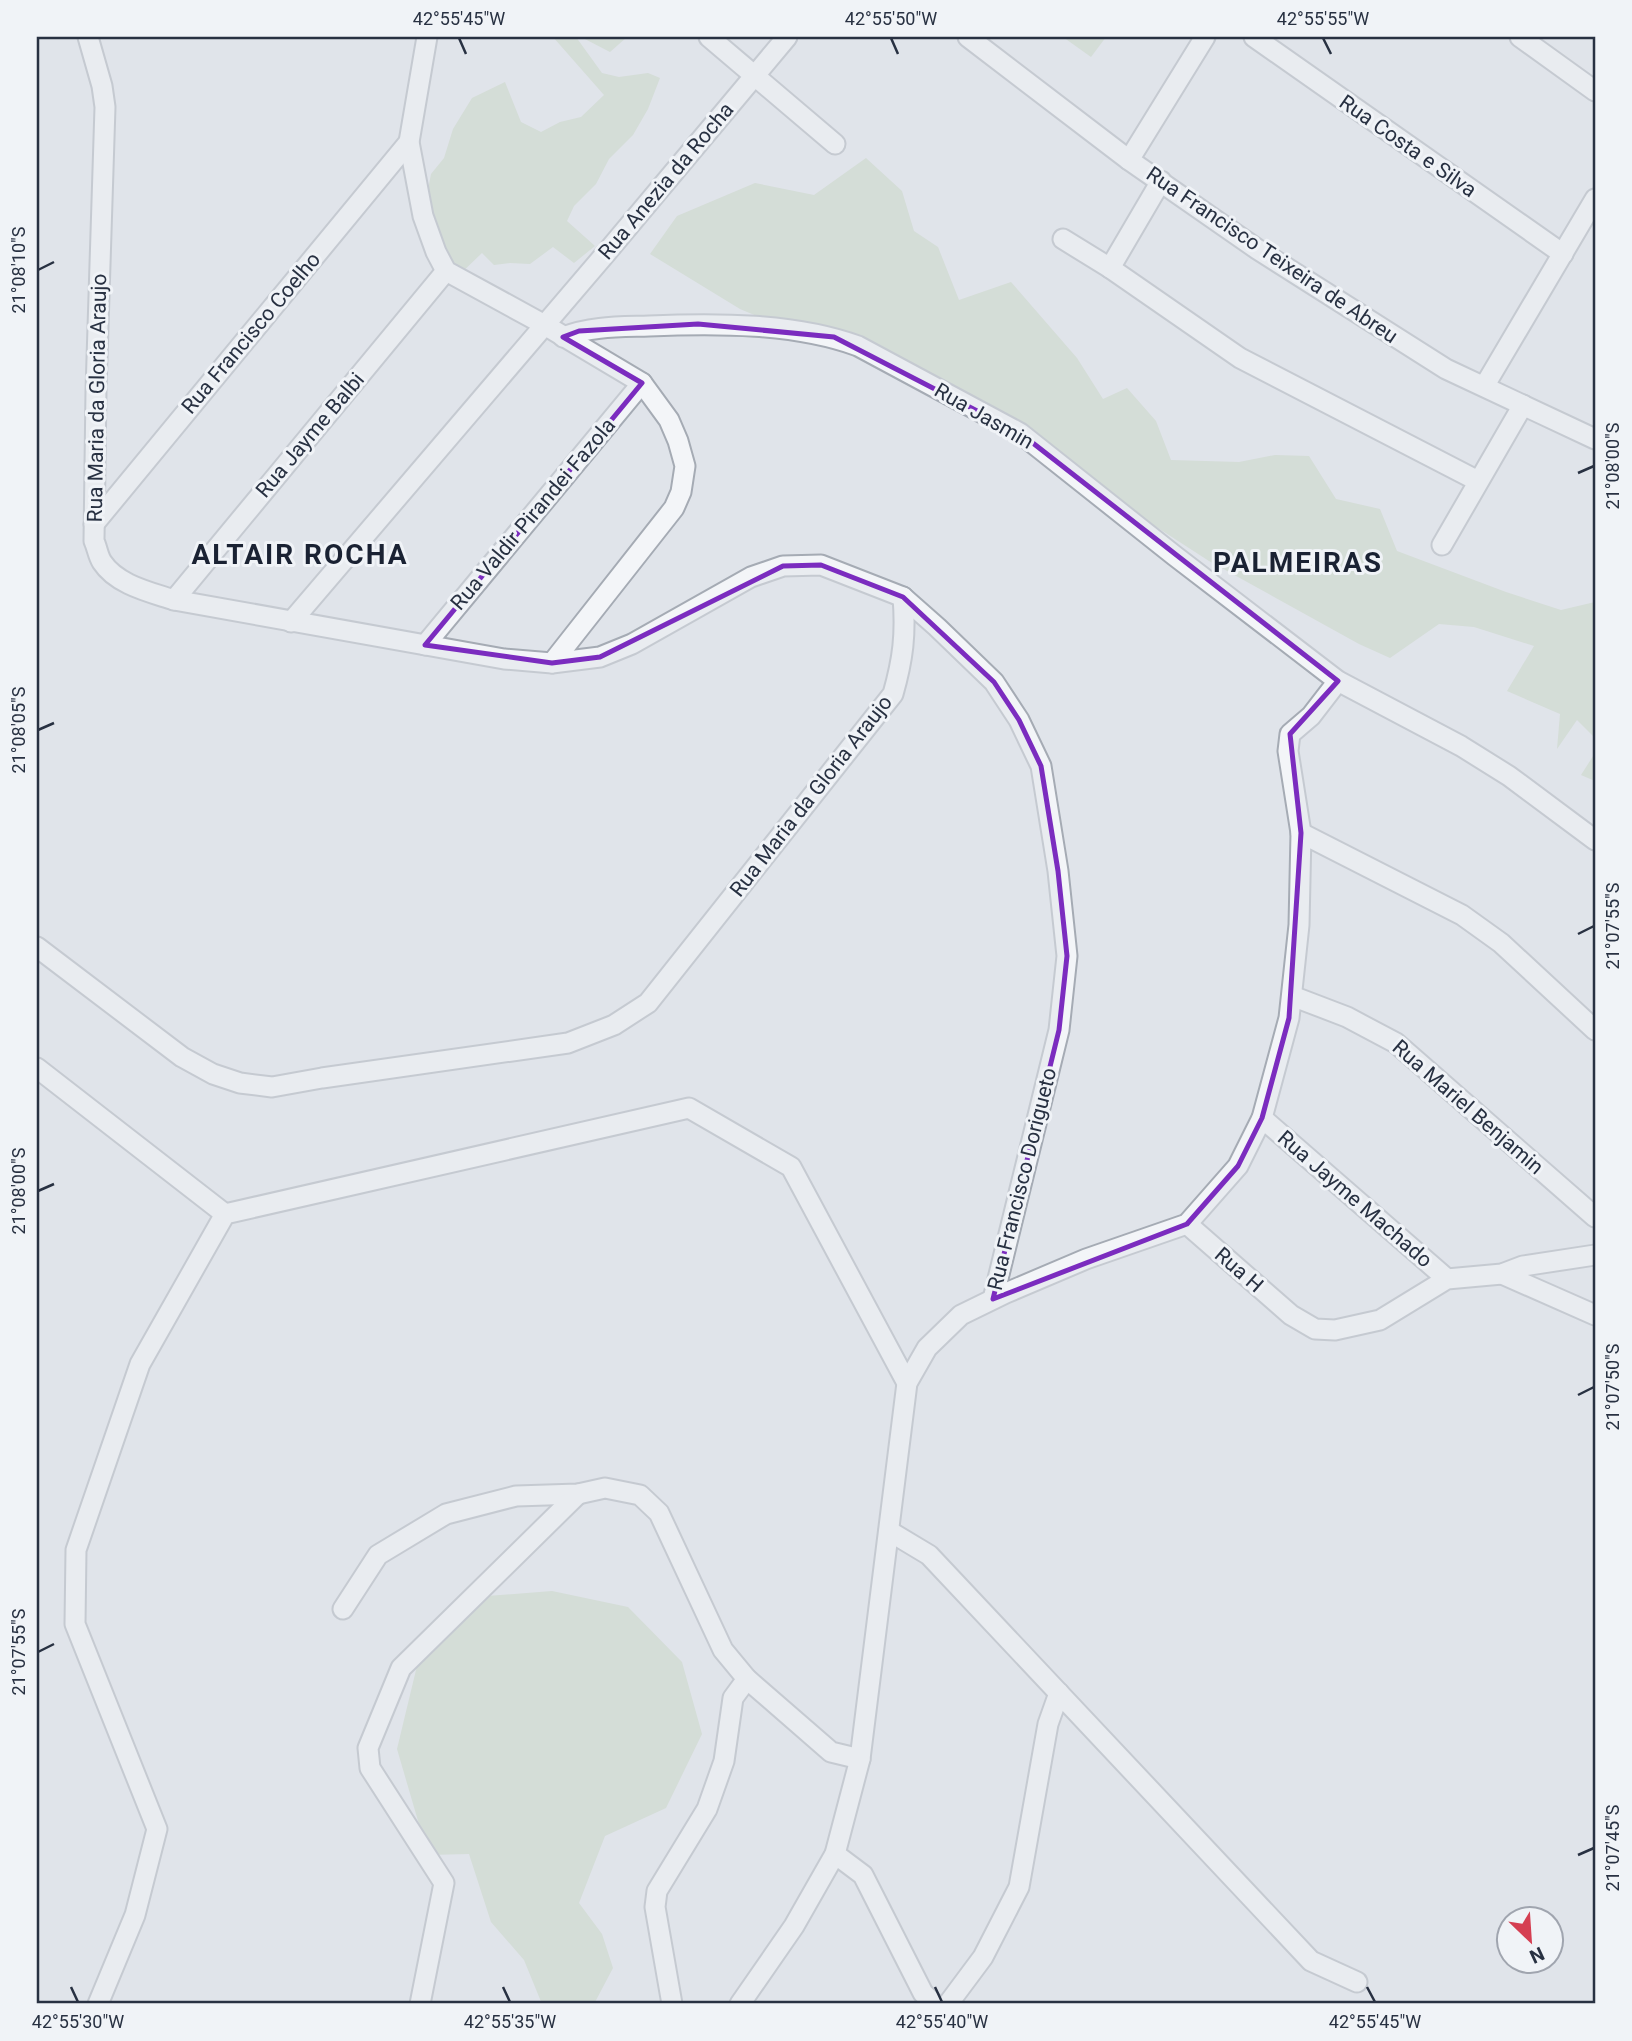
<svg xmlns="http://www.w3.org/2000/svg" width="1632" height="2041" viewBox="0 0 1632 2041" font-family="Roboto,sans-serif">
	<style>
		.green { fill: #c5d4c1 }
		.lines { fill: none; stroke-linecap: round; stroke-linejoin: round }
		.minor-casing { stroke: #a5abb4; stroke-width: 23 }
		.minor { stroke: #f3f5f8; stroke-width: 19 }
		.marked { fill: none; stroke: #7b2cbf; stroke-width: 5; stroke-linejoin: round }
		.ticks { fill: none; stroke: #283142; stroke-width: 2.5 }
		.labels { text-anchor: middle; dominant-baseline: central; stroke-width: 6; stroke-linejoin: round; paint-order: stroke }
		.street-label { font-size: 21px; fill: #283142; stroke: #f0f3f7 }
		.district-label { font-size: 28px; font-weight: bold; letter-spacing: 2px; fill: #1a2233; stroke: #f0f3f7 }
		.neatline { fill: none; stroke: #283142; stroke-width: 2.5 }
		.ticks-label { font-size: 18px; text-anchor: middle; fill: #283142 }
	</style>
	<rect width="100%" height="100%" fill="#e0e4ea"/>
	<g class="green">
		<path d="M553,37H576L602,73L619,77L648,73L660,78L648,109L633,135L609,159L596,184L574,206L567,221L595,246L574,263L553,247L530,264L510,263L494,265L482,253L457,277L423,216L431,174L444,158L453,129L472,98L505,82L521,122L541,132L560,122L581,117L604,95Z"/>
		<path d="M581,37H627L610,52Z"/>
		<path d="M1063,37H1106L1091,57Z"/>
		<path d="M866,158L902,191L914,231L938,247L959,300L1011,282L1077,358L1103,399L1127,388L1156,421L1171,460L1239,462L1275,455L1309,456L1336,499L1380,509L1397,551L1506,592L1561,610L1595,602V738L1577,720L1557,749L1560,714L1507,691L1534,646L1474,627L1439,624L1390,658L1359,644L1209,561L960,400L740,309L650,254L677,216L755,183L814,195Z"/>
		<path d="M1595,753V781L1581,775Z"/>
		<path d="M552,1591L628,1607L682,1662L702,1734L666,1808L605,1836L579,1903L602,1934L613,1968L594,2004H542L524,1960L491,1922L469,1854L428,1855L397,1749L423,1641L474,1597Z"/>
	</g>
	<g class="lines">
		<g class="minor-casing">
			<g id="minor">
				<path d="M88,37L102,86L105,107L96,390L94,541C97,547 98,556 102,562C117,585 150,592 174,600L504,659L552,663L600,657L632,644L751,577L783,566L821,565L903,597L937,627L994,682L1019,720L1041,766L1058,871L1067,956L1059,1030L993,1299"/>
				<path d="M427,37L409,142L423,216L436,252L446,271L543,324L642,383L669,420L678,441L685,466L681,492L674,508L552,663"/>
				<path d="M709,37L835,144"/>
				<path d="M968,37L1129,160L1257,249L1446,369L1595,439"/>
				<path d="M1254,37L1563,254"/>
				<path d="M1520,37L1595,91"/>
				<path d="M1129,160L1205,37"/>
				<path d="M1063,239L1110,268L1240,358L1478,481"/>
				<path d="M1110,268L1161,181"/>
				<path d="M563,337C592,326 619,327 649,326C716,323 795,323 858,346L1020,433L1175,556L1338,681L1461,746L1509,776L1595,840"/>
				<path d="M1485,385L1595,199"/>
				<path d="M94,524L409,142"/>
				<path d="M1442,545L1523,405"/>
				<path d="M174,600L446,271"/>
				<path d="M291,622L607,252L787,37"/>
				<path d="M425,645L642,383"/>
				<path d="M1301,833L1462,915L1501,943L1595,1030"/>
				<path d="M37,947L182,1057L213,1074L240,1083L272,1087L322,1078L568,1043L614,1025L648,1003L893,694C903,659 906,634 903,597"/>
				<path d="M1292,996L1347,1017L1396,1043L1595,1217"/>
				<path d="M37,1068L225,1214"/>
				<path d="M1262,1118L1447,1279"/>
				<path d="M1187,1224L1291,1315L1315,1329L1335,1330L1380,1320L1447,1279L1502,1274L1523,1266L1595,1255"/>
				<path d="M1502,1274L1595,1315"/>
				<path d="M889,1531L929,1555L1311,1961L1357,1982"/>
				<path d="M343,1609L378,1555L446,1514L516,1496L578,1494L605,1488L640,1495L659,1513L723,1650L747,1679L831,1752L860,1759"/>
				<path d="M835,1854L863,1875L923,1993L934,2004"/>
				<path d="M98,2004L135,1915L157,1829L75,1624L76,1550L140,1364L225,1214L689,1108L791,1167L907,1383"/>
				<path d="M420,2004L444,1883L370,1768L368,1748L401,1668L578,1494"/>
				<path d="M672,2004L655,1907L657,1891L707,1809L724,1761L733,1698L747,1679"/>
				<path d="M740,2004L794,1926L835,1854L860,1759L907,1383L927,1348L961,1315L1006,1293L1086,1259L1187,1224L1238,1166L1262,1118L1289,1018L1299,925L1301,833L1288,751L1290,734L1311,716L1338,681"/>
				<path d="M948,2004L983,1957L1019,1887L1048,1724L1059,1693"/>
			</g>
		</g>
		<use href="#minor" class="minor"/>
	</g>
	<path d="M0 0H1632V2041H0ZM698,324L834,337L1020,433L1338,681L1290,734L1301,833L1289,1018L1262,1118L1238,1166L1187,1224L993,1299L1059,1030L1067,956L1058,871L1041,766L1019,720L994,682L903,597L821,565L783,566L600,657L552,663L425,645L642,383L563,337L579,331Z" fill="#e0e4ea" fill-opacity=".55" fill-rule="evenodd"/>
	<path class="marked" d="M698,324L834,337L1020,433L1338,681L1290,734L1301,833L1289,1018L1262,1118L1238,1166L1187,1224L993,1299L1059,1030L1067,956L1058,871L1041,766L1019,720L994,682L903,597L821,565L783,566L600,657L552,663L425,645L642,383L563,337L579,331Z"/>
	<path class="ticks" d="M459,38L466,54M891,38L898,54M1323,38L1331,54M38,270L54,262M1578,473L1594,466M38,730L54,723M1578,934L1594,926M38,1191L54,1184M1578,1395L1594,1387M38,1652L54,1644M1578,1855L1594,1848M71,1987L78,2002M503,1987L510,2002M935,1987L942,2002M1367,1987L1375,2002"/>
	<g class="labels">
		<g class="street-label">
			<text transform="translate(1408 146) rotate(35)">Rua Costa e Silva</text>
			<text transform="translate(666 181) rotate(-50)">Rua Anezia da Rocha</text>
			<text transform="translate(1272 255) rotate(34)">Rua Francisco Teixeira de Abreu</text>
			<text transform="translate(251 333) rotate(-50)">Rua Francisco Coelho</text>
			<text transform="translate(97 398) rotate(-89)">Rua Maria da Gloria Araujo</text>
			<text transform="translate(984 416) rotate(30)">Rua Jasmin</text>
			<text transform="translate(310 435) rotate(-50)">Rua Jayme Balbi</text>
			<text transform="translate(533 514) rotate(-50)">Rua Valdir Pirandei Fazola</text>
			<text transform="translate(811 796) rotate(-52)">Rua Maria da Gloria Araujo</text>
			<text transform="translate(1468 1107) rotate(41)">Rua Mariel Benjamin</text>
			<text transform="translate(1022 1179) rotate(-76)">Rua Francisco Dorigueto</text>
			<text transform="translate(1355 1199) rotate(41)">Rua Jayme Machado</text>
			<text transform="translate(1239 1270) rotate(41)">Rua H</text>
		</g>
		<g class="district-label">
			<text x="300" y="554">ALTAIR ROCHA</text>
			<text x="1298" y="562">PALMEIRAS</text>
		</g>
	</g>
	<rect width="1632" height="2041" fill="none" stroke="#f0f3f7" stroke-width="77"/>
	<g transform="translate(1530 1940) rotate(155)"><circle r="33" fill="#f0f3f7" stroke="#a0a5af" stroke-width="2"/>
	<path d="M0-5L12 26L0 18L-12 26Z" fill="#d53f52"/>
	<text y="-10" font-size="19" font-weight="bold" text-anchor="middle" fill="#283142">N</text>
	</g>
	<rect x="38" y="38" width="1556" height="1964" class="neatline"/>
	<g class="ticks-label">
		<text x="459" y="25">42°55'45"W</text>
		<text x="891" y="25">42°55'50"W</text>
		<text x="1323" y="25">42°55'55"W</text>
		<text transform="translate(19 270) rotate(-90)" y="6">21°08'10"S</text>
		<text transform="translate(1613 466) rotate(-90)" y="6">21°08'00"S</text>
		<text transform="translate(19 730) rotate(-90)" y="6">21°08'05"S</text>
		<text transform="translate(1613 926) rotate(-90)" y="6">21°07'55"S</text>
		<text transform="translate(19 1191) rotate(-90)" y="6">21°08'00"S</text>
		<text transform="translate(1613 1387) rotate(-90)" y="6">21°07'50"S</text>
		<text transform="translate(19 1652) rotate(-90)" y="6">21°07'55"S</text>
		<text transform="translate(1613 1848) rotate(-90)" y="6">21°07'45"S</text>
		<text x="78" y="2028">42°55'30"W</text>
		<text x="510" y="2028">42°55'35"W</text>
		<text x="942" y="2028">42°55'40"W</text>
		<text x="1375" y="2028">42°55'45"W</text>
	</g>
</svg>
